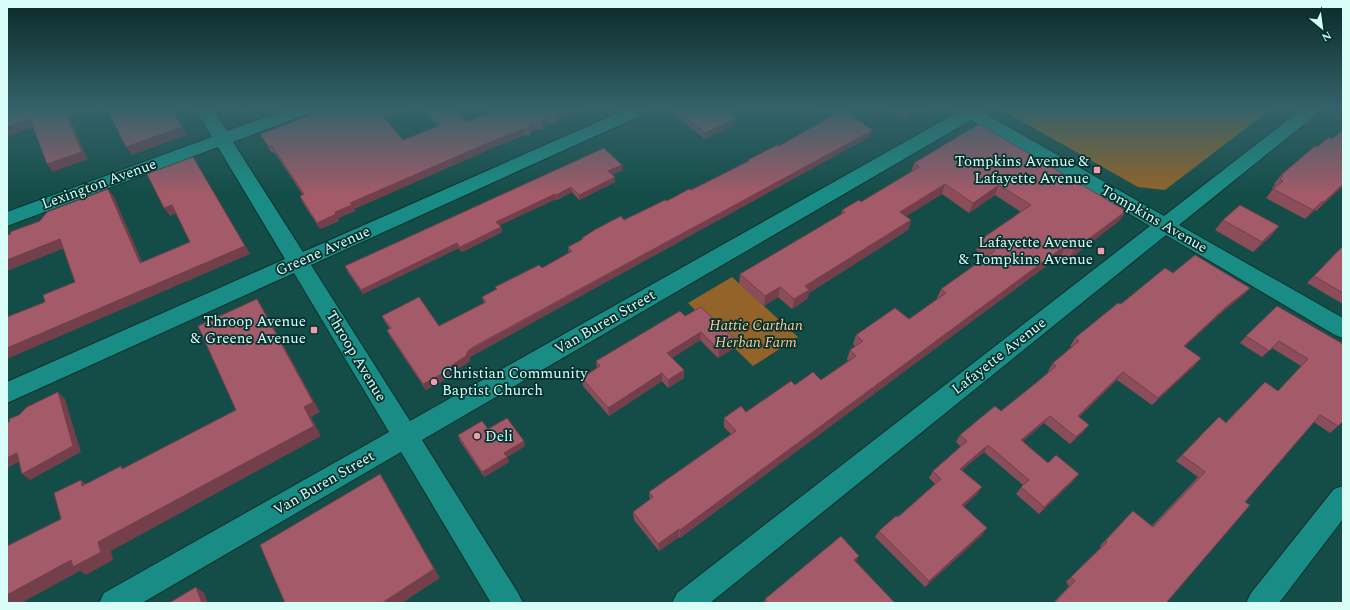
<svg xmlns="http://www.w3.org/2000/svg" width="1350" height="610" viewBox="0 0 1350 610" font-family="Spectral,serif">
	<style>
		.green { fill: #946329 }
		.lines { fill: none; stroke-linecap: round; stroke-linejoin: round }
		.minor-casing { stroke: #0f302d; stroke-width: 2 }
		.minor { fill: #198d85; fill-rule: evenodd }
		.wall { fill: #8c4d5a }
		.shaded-wall { fill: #723f4a }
		.building { fill: #a35a69; stroke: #723f4a }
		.poi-dot { fill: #f39aab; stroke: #02312e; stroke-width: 1.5 }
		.labels { text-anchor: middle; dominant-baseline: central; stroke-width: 3.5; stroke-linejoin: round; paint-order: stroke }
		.poi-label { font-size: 15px; fill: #d9fefa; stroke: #02312e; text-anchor: end }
		.street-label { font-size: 15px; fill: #d9fefa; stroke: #02312e }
		.park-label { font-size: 15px; font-style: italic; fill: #ffca93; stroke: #02312e }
	</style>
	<rect width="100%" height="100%" fill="#144d48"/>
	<g class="green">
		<path d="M1000,109H1271L1165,190L1138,187Z"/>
		<path d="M732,277L798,337L753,366L688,303Z"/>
	</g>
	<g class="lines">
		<g class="minor-casing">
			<g id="minor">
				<path d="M195,109H212L227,131L289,109H312L310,113L233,142L303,252L627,109H649L646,113L311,265L410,421L958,112L957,109H977L1164,216L1302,109H1320L1318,113L1179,225L1343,318V338L1335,335L1166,235L710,603H672L677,593L1150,226L971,120L422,440L518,593L523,603H491L401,452L142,603H99L104,593L389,432L294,273L7,403V382L285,259L218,147L7,226V212L212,137Z"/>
				<path d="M1343,486V519L1279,603H1246L1251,593L1334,489Z"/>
			</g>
		</g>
		<use href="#minor" class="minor"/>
	</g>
	<g class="wall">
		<path d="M413,109L385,119L403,140L438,126L422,109H454L466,122L585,109L558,120L556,124L547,123L542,130L533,129L529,136L524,135L490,149L354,209L355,211L338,218L339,221L320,229L303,203L300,196L303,195L275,153L271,152L260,134L331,113Z"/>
		<path d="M814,109H830L821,113Z"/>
		<path d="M888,109H928L906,120Z"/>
		<path d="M677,111L731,112V113L736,118V124L705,139L677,117Z"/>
		<path d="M1343,130V186L1316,211L1315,210L1305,219L1266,198L1273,189L1272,188L1275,185L1274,184L1281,175L1317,147L1332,139Z"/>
		<path d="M871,136L470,357L469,362L454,371L451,376L426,390L390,336L387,330L390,329L385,322L382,316L439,326L484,303L482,297L496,289L495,287L542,268L569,253L568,247L582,240V238L691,190L748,161V160L779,146Z"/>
		<path d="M914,163L1126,211L1119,221L1068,260L1061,255L680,538L679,537L659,551L634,520L633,512L650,500L649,492L731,434L724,427V418L746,412L795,385L821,380L848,361L847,359L850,350L855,346L853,344L856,335L909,319L937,299V298L941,289L986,257L976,250L980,240L1021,212L995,195L969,213L942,194L906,216L911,220L908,230L809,293L807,299L792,309L778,297L764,306L739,284L740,274L841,215L842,210L861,202L911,172Z"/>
		<path d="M622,165L623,170L612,175L615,182L579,200L572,192L557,200L556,199L500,225L501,227L502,232L462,252L459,248L363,294L347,271L345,266Z"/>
		<path d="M1223,220L1279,226L1270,237L1253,252L1215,230Z"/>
		<path d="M1343,246V304L1307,283Z"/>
		<path d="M1173,273L1250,288L1243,295L1220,314L1184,347L1201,358L1194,366L1152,405L1117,380L1079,417L1089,425L1083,432L1070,444L1044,423L1022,442L1048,463L1073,481L1039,514L1016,494L1023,485L984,452L962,470L977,494L963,507L982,535L925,587L875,537L879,531L898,517L935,484L929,478L933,471L961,447L956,442L960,435L1001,411L1036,383L1049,372L1048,371L1053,363L1072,347L1070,346L1075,338L1121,304Z"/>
		<path d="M685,316L735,339L734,348L718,358L700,340L672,358L684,370V378L668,388L662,381L609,416L583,386L582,378L597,368L596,361Z"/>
		<path d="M1246,336L1343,344L1338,426L1330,433L1314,422L1245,502L1166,603H1053L1069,586L1066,582L1101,547L1100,546L1127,517L1133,511L1152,526L1198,477L1176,461L1212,424L1219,417L1226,422L1265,382L1278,391L1301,366L1272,348L1262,357L1240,343Z"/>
		<path d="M488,429L525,446L507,457L509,462L484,477L460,441L458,435Z"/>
		<path d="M856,562L895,603H764L765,599Z"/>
	</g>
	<g class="shaded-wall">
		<path d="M70,109H98L70,118L88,159L53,172L47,164L65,111Z"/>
		<path d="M172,109L187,135L132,155L126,147Z"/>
		<path d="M239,109H254L241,113Z"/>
		<path d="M394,109H413L383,120L381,114Z"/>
		<path d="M570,109H585L558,120L556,124L555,118L557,114Z"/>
		<path d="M822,109H830L821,113Z"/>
		<path d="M921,109H928L906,120L907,116Z"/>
		<path d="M546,117L547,123L542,130L541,123Z"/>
		<path d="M736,118V124L705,139V133Z"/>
		<path d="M30,119L36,127L7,136V127Z"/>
		<path d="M532,122L533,129L529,136L528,130Z"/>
		<path d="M523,129L524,135L490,149L354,209L355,211L338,218L339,221L320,229L317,223L350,203L488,143Z"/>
		<path d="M873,130L871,136L470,357L469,362L454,371L451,376L426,390L423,384L452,365L468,351Z"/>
		<path d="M193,157L250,254L7,359V348L245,246Z"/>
		<path d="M622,165L623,170L609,176L608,171Z"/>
		<path d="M615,177V182L579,200V195Z"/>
		<path d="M945,184L942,194L897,222L900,212Z"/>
		<path d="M1343,184V186L1316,211L1324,202Z"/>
		<path d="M999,185L995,195L969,213L973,203Z"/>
		<path d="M571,187L572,192L557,200L556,195Z"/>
		<path d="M108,189L114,197L146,271L140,263Z"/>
		<path d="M555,194L556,199L498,226L496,222Z"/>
		<path d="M1323,201L1315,210L1305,219L1313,210Z"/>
		<path d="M172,205L177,213L170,216L164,208Z"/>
		<path d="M1126,211L1119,221L1068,260L1074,250Z"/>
		<path d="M911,220L908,230L809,293L807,299L792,309L794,299L805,286Z"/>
		<path d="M1279,226L1270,237L1253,252L1262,242Z"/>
		<path d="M501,227L502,232L462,252L460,247Z"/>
		<path d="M60,239L67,247L7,271V260Z"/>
		<path d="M457,243L459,248L363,294L361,290Z"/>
		<path d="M1066,245L1061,255L680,538V530Z"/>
		<path d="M780,287L778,297L764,306L765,296Z"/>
		<path d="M1250,288L1243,295L1220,314L1177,354L1184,346L1226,307Z"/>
		<path d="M257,299L264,310L320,412L311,417L321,436L111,551L113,560L86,575L80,571L21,603H7V595L98,542L304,407Z"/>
		<path d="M701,332L700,340L667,361V353Z"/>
		<path d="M735,339L734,348L718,358L719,350Z"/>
		<path d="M1201,358L1194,366L1152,405L1158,398Z"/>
		<path d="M684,370V378L668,388V380Z"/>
		<path d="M1123,372L1117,380L1072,423L1078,416Z"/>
		<path d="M662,373V381L609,416L608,408Z"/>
		<path d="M58,392L65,399L81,452L30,480L22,474Z"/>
		<path d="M1050,416L1044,423L1016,447L1021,440Z"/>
		<path d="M1089,425L1083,432L1070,444L1076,437Z"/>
		<path d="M524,441L525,446L507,457L509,462L484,477L482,472L504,453Z"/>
		<path d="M988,445L984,452L956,475L960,469Z"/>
		<path d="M17,453L25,459L7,468V458Z"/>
		<path d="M380,474L387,485L440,578L402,603H382Z"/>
		<path d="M1079,474L1073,481L1039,514L1044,507Z"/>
		<path d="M81,480L93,490L82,486Z"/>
		<path d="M982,487L977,494L957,512L962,505Z"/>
		<path d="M987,528L982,535L925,587L929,581Z"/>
		<path d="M679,529V537L659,551L658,544Z"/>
		<path d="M859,556L856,562L854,560Z"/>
		<path d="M196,587L204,593L208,603H202Z"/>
	</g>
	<g class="building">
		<path d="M7,109H70L65,111L82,152L47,164L30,119L7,127Z"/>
		<path d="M107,109H172L182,127L126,147Z"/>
		<path d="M326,109H328L331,113L343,109H394L381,114L403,140L441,125L426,109H454L466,122L500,109H570L557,114L555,118L546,117L541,123L532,122L528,130L523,129L488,143L350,203L352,205L335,212L336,214L317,223L300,196L304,194L272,146H268L260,134Z"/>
		<path d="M682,109H727L731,112H730L736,118L705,133L677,111Z"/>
		<path d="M896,109H921L907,116Z"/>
		<path d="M842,110L873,130L475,346L468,351L466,356L452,365L449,370L423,384L387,330L391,328L382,316L419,297L439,326L486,302L482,297L497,289L495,287L539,265L542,268L572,251L568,247L583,239L582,238L596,229L621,216L624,220L665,200L667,201L689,189L691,190L749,161L748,160L777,145L779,146Z"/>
		<path d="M979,124L1126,211L1074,250L1066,245L680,530L679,529L658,544L633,512L653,497L649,492L736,431L724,418L741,406L746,412L791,381L795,385L813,372L821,380L856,356L850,350L863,341L856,335L895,308L909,319L946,293L941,289L995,251L980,240L1031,205L999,185L973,203L945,184L900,212L911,220L805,286L809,290L794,299L780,287L765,296L740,274L845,212L842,210L859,200L861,202L919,167L914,163Z"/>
		<path d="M1343,130V184L1324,202L1323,201L1313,210L1273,189L1283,181L1280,179L1283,176L1281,175L1315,146L1317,147L1329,137L1332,139Z"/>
		<path d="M604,148L622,165L608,171L615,177L579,195L571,187L556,195L555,194L496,222L501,227L460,247L457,243L361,290L345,266Z"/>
		<path d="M193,157L245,246L7,348V317L45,302L43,295L75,282L60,239L7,260V235L11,234L10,232L40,221L47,212L108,189L140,263L190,242L172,205L164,208L147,174Z"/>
		<path d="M1240,205L1279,226L1262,242L1223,220Z"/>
		<path d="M1343,246V293L1314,276Z"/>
		<path d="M1195,255L1250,288L1226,307L1184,346L1201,358L1158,398L1123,372L1078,416L1089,425L1076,437L1050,416L1021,440L1048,463L1056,455L1079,474L1044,507L1021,487L1029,480L988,445L960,469L982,487L962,505L987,528L929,581L879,531L896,516L898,517L941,479L933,471L967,441L960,435L995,406L1001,411L1036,383L1056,366L1053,363L1079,341L1075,338L1118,303L1121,304L1165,268L1173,273Z"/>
		<path d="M257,299L313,402L304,407L314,426L98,542L101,552L73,567L71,560L7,595V546L61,519L54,493L81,480L82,486L121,466L122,469L236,410L198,326Z"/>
		<path d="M1277,306L1343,344V421L1338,426L1320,415L1245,502L1250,505L1166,603H1054L1075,581L1071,577L1107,542L1105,541L1133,511L1153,527L1205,472L1182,455L1219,417L1226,423L1265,382L1278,391L1308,359L1279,341L1269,351L1246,336Z"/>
		<path d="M701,307L735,339L719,350L701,332L667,353L684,370L668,380L662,373L608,408L582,378L600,366L596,361L680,311L685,316Z"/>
		<path d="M58,392L73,446L22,474L17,453L7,458V423L10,421L9,419L19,415L27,407Z"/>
		<path d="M507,418L524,441L504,453L507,457L482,472L458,435L482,421L488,429Z"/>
		<path d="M380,474L434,569L382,603H285L260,545Z"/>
		<path d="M841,536L859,556L854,560L895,603H768L765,599Z"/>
		<path d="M196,587L202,603H169Z"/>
	</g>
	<linearGradient id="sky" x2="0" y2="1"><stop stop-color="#0b2a28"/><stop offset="0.56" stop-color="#34626a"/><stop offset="1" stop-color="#34626a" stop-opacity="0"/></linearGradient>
	<rect width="1350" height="194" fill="url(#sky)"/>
	<g class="poi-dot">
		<rect x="1093" y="166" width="8" height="8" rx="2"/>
		<rect x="1097" y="247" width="8" height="8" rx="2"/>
		<rect x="310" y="326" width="8" height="8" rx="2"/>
		<circle cx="434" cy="382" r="4"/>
		<circle cx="477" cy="436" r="4"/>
	</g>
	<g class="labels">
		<g class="poi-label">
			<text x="1089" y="161">Tompkins Avenue &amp;<tspan x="1089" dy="17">Lafayette Avenue</tspan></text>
			<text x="1093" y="242">Lafayette Avenue<tspan x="1093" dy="17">&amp; Tompkins Avenue</tspan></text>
			<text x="306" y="321">Throop Avenue<tspan x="306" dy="17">&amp; Greene Avenue</tspan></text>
			<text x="442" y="373" text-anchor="start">Christian Community<tspan x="442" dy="17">Baptist Church</tspan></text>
			<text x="485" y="436" text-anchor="start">Deli</text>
		</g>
		<g class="street-label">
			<text transform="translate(99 184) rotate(-20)">Lexington Avenue</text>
			<text transform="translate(1154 219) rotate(30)">Tompkins Avenue</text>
			<text transform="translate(323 251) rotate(-24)">Greene Avenue</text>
			<text transform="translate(605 322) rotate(-30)">Van Buren Street</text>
			<text transform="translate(356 356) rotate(59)">Throop Avenue</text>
			<text transform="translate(999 356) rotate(-38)">Lafayette Avenue</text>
			<text transform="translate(324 483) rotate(-30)">Van Buren Street</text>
		</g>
		<g class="park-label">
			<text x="756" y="325">Hattie Carthan<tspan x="756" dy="17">Herban Farm</tspan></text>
		</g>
	</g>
	<rect width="1350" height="610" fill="none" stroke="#d9fefa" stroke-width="16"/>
	<g transform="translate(1322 28) rotate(151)" stroke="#02312e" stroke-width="3" paint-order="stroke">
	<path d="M0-3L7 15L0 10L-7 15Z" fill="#d9fefa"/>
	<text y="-6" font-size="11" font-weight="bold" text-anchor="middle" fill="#d9fefa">N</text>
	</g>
</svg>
